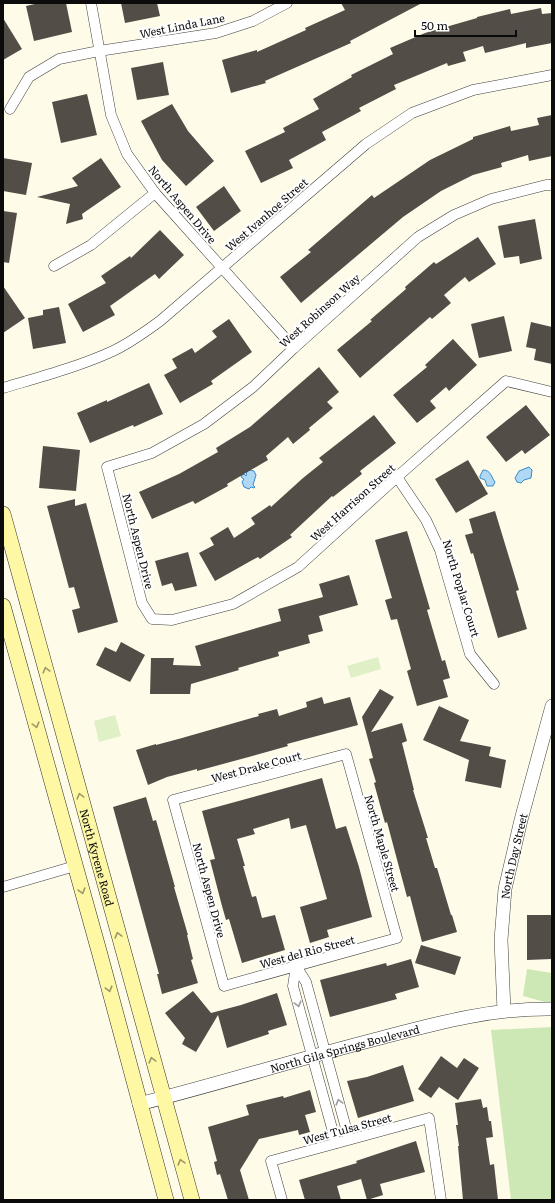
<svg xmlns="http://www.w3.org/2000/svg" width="555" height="1203" viewBox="0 0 555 1203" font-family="Literata,serif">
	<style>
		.green { fill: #cde8b4 }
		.pitch { fill: #dfefc6 }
		.water { fill: #afd8f5; stroke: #378acb }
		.building { fill: #534d47 }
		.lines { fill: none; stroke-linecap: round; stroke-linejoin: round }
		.minor-casing { stroke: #3e3e3e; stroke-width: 11 }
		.tertiary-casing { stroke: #3e3e3e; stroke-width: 14 }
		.secondary-casing { stroke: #2d2d2d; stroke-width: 16 }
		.minor { stroke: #fff; stroke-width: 10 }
		.tertiary { stroke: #fff; stroke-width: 13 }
		.secondary { stroke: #fef8a5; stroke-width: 15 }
		.oneway { stroke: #9d9967 }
		.oneway2 { stroke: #9d9d9d }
		.labels { text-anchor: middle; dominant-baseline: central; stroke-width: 4; stroke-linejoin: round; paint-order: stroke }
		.street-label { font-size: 11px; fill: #0b0b0b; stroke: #fff }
	</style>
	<rect width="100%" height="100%" fill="#fffbe9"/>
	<g class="green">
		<path d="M527,969L552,973V1004L523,996Z"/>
		<path d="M552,1027V1200H511L491,1030Z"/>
	</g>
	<g class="pitch">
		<path d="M378,657L381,669L351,678L347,666Z"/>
		<path d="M115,715L121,736L99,742L94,721Z"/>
	</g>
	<g class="water">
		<path d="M529,467L532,470L531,478L524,480L521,483L517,482L515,478L519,471Z"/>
		<path d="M250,470L254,471L256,475L253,485L255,487L254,488L251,487L249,489L244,487L242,482L244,479L242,478L241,476L244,474L246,476L247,471Z"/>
		<path d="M483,470C491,470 491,477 495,482L493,486H487L485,480L480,478V476Z"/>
	</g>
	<g class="building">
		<path d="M39,3H66L72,32L34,41L26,6Z"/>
		<path d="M121,3H157L160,16L125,23Z"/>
		<path d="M341,3H422L350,41L351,43L265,81L266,83L231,93L222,60L257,50V52L306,30L305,28L345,10Z"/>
		<path d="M541,8L542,14L552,13V43L526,48V43L485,53L483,46L463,52L466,61L448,66L447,63L394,85L396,89L359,108L361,111L322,132L326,140L289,160L293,168L261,183L245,151L285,132L283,128L319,109L313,99L352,77L351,75L393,54L390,48L425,33L477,18V17L510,9L511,14Z"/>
		<path d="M3,18L22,49L3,60Z"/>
		<path d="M163,62L169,95L137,100L131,68Z"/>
		<path d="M87,94L97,135L61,143L52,102Z"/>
		<path d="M172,104L188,131L214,161L186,186L162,160L141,121Z"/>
		<path d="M552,115V156L529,161L528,155L501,163L502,167L473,175L441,191L403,217L301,303L280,277L311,252L308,250L372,195L374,198L430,160L473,139V137L510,126L511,131L539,125L537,118Z"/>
		<path d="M3,158L32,163L26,195L3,191Z"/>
		<path d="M101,158L121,187L82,214L83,219L66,224L70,204L37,197L78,186L72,178Z"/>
		<path d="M224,186L241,211L214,231L196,207Z"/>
		<path d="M3,211L17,213L9,263L3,262Z"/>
		<path d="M535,219L542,259L520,264L519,256L504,258L498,226Z"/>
		<path d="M160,230L184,255L159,279L155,274L110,306L115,315L83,332L68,304L106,283L101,276L130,256L131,258Z"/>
		<path d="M478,237L496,264L469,282L465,277L444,295L451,303L432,319L430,317L360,378L337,350L372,321L370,320L406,289L405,287L434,262L436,264Z"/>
		<path d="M3,286L25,318L3,333Z"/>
		<path d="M59,307L66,343L33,349L28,318L43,315V310Z"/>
		<path d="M504,316L512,351L479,358L471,324Z"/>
		<path d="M229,319L252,352L211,381L213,384L180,403L164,375L177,368L172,359L192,348L195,353L217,337L212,331Z"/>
		<path d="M531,322L552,327V364L534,360L536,349L526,347Z"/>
		<path d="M453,339L477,365L449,391L446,387L430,401L436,408L417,423L393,395L427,367L425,365Z"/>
		<path d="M319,367L339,392L327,402L333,408L309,428L310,430L293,444L288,437L266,456L268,460L227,484L228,486L195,504L193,501L152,519L139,492L179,474L218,452L216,448L250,427Z"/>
		<path d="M149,383L163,414L134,427L133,425L90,443L77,413L107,400V402Z"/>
		<path d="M526,405L550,435L525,454L522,450L506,462L486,437Z"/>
		<path d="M374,415L396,443L360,471L362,474L333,497L332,496L290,535L292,537L260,559L258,557L215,581L199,553L214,545L210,538L228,527L234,538L255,524L251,518L270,505L271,507L303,478L323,462L319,458Z"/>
		<path d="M43,446L80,450L76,491L39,488Z"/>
		<path d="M468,460L488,494L456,513L435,479Z"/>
		<path d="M75,499V506L86,503L118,622L78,633L72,610L80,608L74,587L69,588L47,506Z"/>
		<path d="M495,511L519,590L516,591L527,629L498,638L473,553L471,554L465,535L473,533L469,519Z"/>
		<path d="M407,531L430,609L427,610L442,661L445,660L450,678L443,680L448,697L417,706L407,671L411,669L397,619L391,620L385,600L392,598L375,540Z"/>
		<path d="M188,552L197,586L175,591L172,583L162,586L155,561Z"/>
		<path d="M349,575L358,605L319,616L323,631L308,635L310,643L278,652L279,656L238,668L239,670L191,684L190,694H150L151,658H174L173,665L201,666L195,646L281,621L278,609L323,597L319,584Z"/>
		<path d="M121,642L145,655L130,682L96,665L105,647L116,652Z"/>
		<path d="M380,689L394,697L371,732L402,723L407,741L402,743L414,790H413L428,838H426L435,868H437L451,915H452L457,932L422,942L410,896L407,897L387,822L385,823L374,783L376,782L369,759L373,758L362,717Z"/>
		<path d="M322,697L324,704L350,697L358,725L287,744L288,746L245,758L197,771V769L167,777L148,785L136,750L156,744V745L182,738L259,716L258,714L277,709L279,716L307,707L306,702Z"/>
		<path d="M439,706L469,720L460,741L491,747L489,756L506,760L501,788L465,781L469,760L423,740Z"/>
		<path d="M322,778L336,829L346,826L359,867L372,917L327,930L329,937L310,943L300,907L327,899L306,825L291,829L289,818L253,829L255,834L237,839L245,866H243L252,897L256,896L262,918L275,915L285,950L242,963L229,919L226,920L222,906L210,860L215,859L202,811Z"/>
		<path d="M146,797L153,821L156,820L175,887H174L188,935H187L193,959L191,960L198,983L162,994L157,974H159L113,807Z"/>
		<path d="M527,915H552V959L527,960Z"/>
		<path d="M421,945L461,957L455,975L415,963Z"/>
		<path d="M411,959L419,987L395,994L397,999L330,1017L320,980L386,963L387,966Z"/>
		<path d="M193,991L211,1013L241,1005L277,993L287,1025L268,1031L269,1034L227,1048L218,1015L196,1052L182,1044L185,1038L165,1013Z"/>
		<path d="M441,1056L457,1068L464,1058L479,1068L458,1100L439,1087L431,1098L418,1089Z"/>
		<path d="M403,1065L414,1101L358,1118L347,1081L367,1077Z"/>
		<path d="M310,1090L316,1112L305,1115L310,1132L299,1135L298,1130L259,1139L240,1170L249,1200H228L220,1174L217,1175L214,1162L217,1161L208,1127L249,1115L246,1105L283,1096L284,1098Z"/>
		<path d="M481,1099L483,1108L487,1107L489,1121H491L493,1137L486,1138L490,1165L494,1164L498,1200H463L458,1146H459L456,1125H458L455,1103Z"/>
		<path d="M416,1141L425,1172L380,1184L383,1195L367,1200L361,1179L337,1186L341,1200H305L299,1180L357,1163L356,1161Z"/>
	</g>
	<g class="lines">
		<g class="minor-casing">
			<g id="minor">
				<path d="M91,3L111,115L127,154L155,193L294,348"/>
				<path d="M10,109L29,77L59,59L99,51L216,33L253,21L287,3"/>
				<path d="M552,185H546L491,199L454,215L418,237L294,348L253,387L204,424L152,453L107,467L142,603L152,619L172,620L233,604L298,567L397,477L506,381L552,392"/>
				<path d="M54,266L91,245L155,193"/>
				<path d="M3,388C40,377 78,367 113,351C130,343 145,332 160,321L366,144L412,113L473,90L552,75"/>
				<path d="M397,477L426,520L440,550L470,654L494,684"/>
				<path d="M346,754L397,938L224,986L173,800Z"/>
				<path d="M3,887L75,866"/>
				<path d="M296,966L293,986L336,1143"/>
				<path d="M296,966L306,982L349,1139"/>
				<path d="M282,1200L271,1161L429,1118L441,1200"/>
			</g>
		</g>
		<g class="tertiary-casing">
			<g id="tertiary">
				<path id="s1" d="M504,1011L501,940L505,889L521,820L552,706"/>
				<path id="s2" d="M139,1104C218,1084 295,1060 373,1040C434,1024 489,1008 552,1009"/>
			</g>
		</g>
		<g class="secondary-casing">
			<g id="secondary">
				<path id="s3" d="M3,514L192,1200"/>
				<path d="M3,606L99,951L166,1200"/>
			</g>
		</g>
		<use href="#minor" class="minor"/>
		<use href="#tertiary" class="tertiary"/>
		<use href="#secondary" class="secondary"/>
	</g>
	<defs><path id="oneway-chevron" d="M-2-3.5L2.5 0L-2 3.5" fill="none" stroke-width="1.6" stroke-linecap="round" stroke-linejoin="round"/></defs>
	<g class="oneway">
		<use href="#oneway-chevron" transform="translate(46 670) rotate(-105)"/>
		<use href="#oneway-chevron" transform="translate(36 725) rotate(75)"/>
		<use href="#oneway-chevron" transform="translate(80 796) rotate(-105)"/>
		<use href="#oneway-chevron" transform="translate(82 891) rotate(74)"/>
		<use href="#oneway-chevron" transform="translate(118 935) rotate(-105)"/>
		<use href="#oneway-chevron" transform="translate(109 989) rotate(75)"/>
		<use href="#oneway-chevron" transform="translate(152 1060) rotate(-105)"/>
		<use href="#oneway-chevron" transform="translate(181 1162) rotate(-106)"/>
	</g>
	<g class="oneway2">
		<use href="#oneway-chevron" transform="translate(298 1004) rotate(75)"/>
		<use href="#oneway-chevron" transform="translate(339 1102) rotate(-105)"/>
	</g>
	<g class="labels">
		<g class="street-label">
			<text transform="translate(182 25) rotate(-11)">West Linda Lane</text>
			<text transform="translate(183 204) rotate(50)">North Aspen Drive</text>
			<text transform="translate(266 214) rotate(-41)">West Ivanhoe Street</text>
			<text transform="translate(319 310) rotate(-42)">West Robinson Way</text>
			<text transform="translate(352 502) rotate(-42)">West Harrison Street</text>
			<text transform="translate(139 541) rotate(76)">North Aspen Drive</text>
			<text transform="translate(462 588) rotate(73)">North Poplar Court</text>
			<text transform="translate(256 766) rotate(-15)">West Drake Court</text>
			<text transform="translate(383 843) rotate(74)">North Maple Street</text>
			<text stroke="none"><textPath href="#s1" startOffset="156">North Day Street</textPath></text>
			<text stroke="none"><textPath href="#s3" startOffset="356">North Kyrene Road</textPath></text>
			<text transform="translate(210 890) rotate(75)">North Aspen Drive</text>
			<text transform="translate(307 951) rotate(-15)">West del Rio Street</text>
			<text stroke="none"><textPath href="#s2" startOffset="213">North Gila Springs Boulevard</textPath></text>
			<text transform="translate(347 1128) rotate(-15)">West Tulsa Street</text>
		</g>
	</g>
	<rect width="555" height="1203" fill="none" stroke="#0b0b0b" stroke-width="8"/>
	<path d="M415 30v6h101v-6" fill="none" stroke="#0b0b0b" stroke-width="2"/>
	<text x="421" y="30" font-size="12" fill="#0b0b0b" stroke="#ffffff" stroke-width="3" paint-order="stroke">50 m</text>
</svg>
